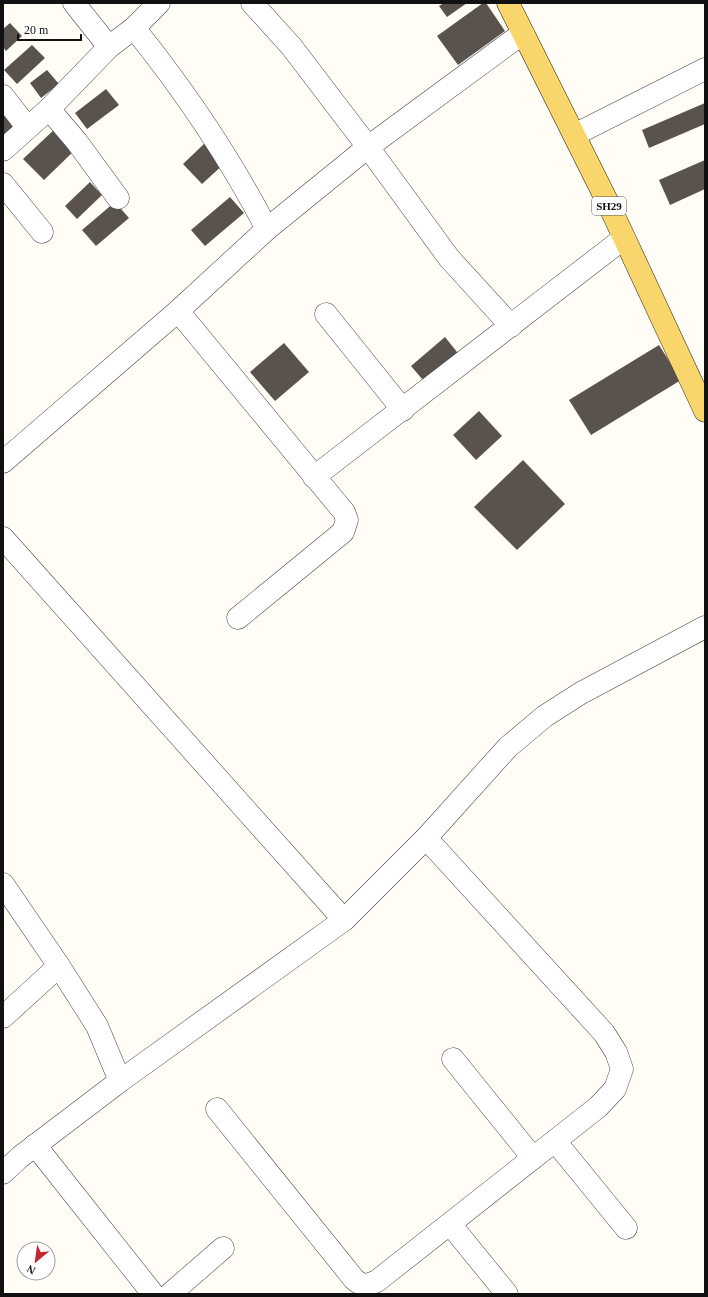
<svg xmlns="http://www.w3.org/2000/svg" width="708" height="1297" viewBox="0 0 708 1297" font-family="Georgia,serif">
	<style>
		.building { fill: #5a524d }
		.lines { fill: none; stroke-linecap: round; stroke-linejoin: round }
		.minor-casing { stroke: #444; stroke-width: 23 }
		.major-casing { stroke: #222; stroke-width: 23 }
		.minor { stroke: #fff; stroke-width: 22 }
		.major { stroke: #f9d66b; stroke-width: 22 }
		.labels { text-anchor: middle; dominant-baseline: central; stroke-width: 4; stroke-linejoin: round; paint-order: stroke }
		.shield { fill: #fff; stroke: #585858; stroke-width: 1 }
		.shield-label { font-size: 11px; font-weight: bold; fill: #111 }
	</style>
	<rect width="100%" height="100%" fill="#fffdf5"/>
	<g class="building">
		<path d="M444,3H467L447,17L439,6Z"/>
		<path d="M483,3H486L505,31L458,65L437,36Z"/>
		<path d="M10,23L22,36L6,51L3,47V29Z"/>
		<path d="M32,45L45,58L17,84L4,70Z"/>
		<path d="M47,70L59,84L41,98L30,83Z"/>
		<path d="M106,89L119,105L87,129L75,113Z"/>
		<path d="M705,103V124L649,148L642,130Z"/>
		<path d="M3,112L19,130L3,143Z"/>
		<path d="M57,127L77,148L44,180L23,159Z"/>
		<path d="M206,142L225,163L202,184L183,164Z"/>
		<path d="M705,160V189L670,205L659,180Z"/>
		<path d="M90,182L102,195L77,219L65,206Z"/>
		<path d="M230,197L244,213L205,246L191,230Z"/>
		<path d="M115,202L129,218L96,246L82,230Z"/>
		<path d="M445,337L461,357L428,386L411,366Z"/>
		<path d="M284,343L309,372L275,401L250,372Z"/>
		<path d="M659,345L681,380L591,435L569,400Z"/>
		<path d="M479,411L502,436L476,460L453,435Z"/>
		<path d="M523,460L565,504L517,550L474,507Z"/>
	</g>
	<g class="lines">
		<g class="minor-casing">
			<g id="minor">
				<path d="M74,3L109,47"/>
				<path d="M252,3L291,46L368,147L449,258L511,326"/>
				<path d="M134,28C184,90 230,158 267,229"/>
				<path d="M3,96L27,127"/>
				<path d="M49,109L77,142L118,198"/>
				<path d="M574,135L705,69"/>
				<path d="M3,150L49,109L109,47L134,28L159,3"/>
				<path d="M3,184L42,232"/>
				<path d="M178,311L344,512L347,520L343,532L238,618"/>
				<path d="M326,314L403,410"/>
				<path d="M3,462L178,311L267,229L368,147L523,33"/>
				<path d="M314,477L624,238"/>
				<path d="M3,538L344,920"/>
				<path d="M3,884L59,966L97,1026L120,1081"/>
				<path d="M3,1017L59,966"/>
				<path d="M453,1059L533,1158"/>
				<path d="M217,1109L354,1279C362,1287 368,1285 377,1281L598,1107L615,1089L622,1069L616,1052L604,1033L426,838"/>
				<path d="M555,1141L626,1228"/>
				<path d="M35,1145L153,1294"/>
				<path d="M3,1173L20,1157L120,1081L344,920L426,838L508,747L545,716L581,693L705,627"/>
				<path d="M450,1224L507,1294"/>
				<path d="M170,1294L223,1248"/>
			</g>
		</g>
		<g class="major-casing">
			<path id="major" d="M508,3L608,203L705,411"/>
		</g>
		<use href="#minor" class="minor"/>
		<use href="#major" class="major"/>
	</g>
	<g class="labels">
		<rect class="shield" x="592" y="197" width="34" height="18" rx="3"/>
		<g class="shield-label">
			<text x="609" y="206">SH29</text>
		</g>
	</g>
	<rect width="708" height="1297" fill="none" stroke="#111111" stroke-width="8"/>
	<g transform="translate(36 1261) rotate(209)"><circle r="19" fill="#ffffff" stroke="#a0a0a0"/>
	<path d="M0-3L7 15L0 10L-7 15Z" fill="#c4262e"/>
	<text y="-6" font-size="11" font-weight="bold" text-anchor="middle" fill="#111111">N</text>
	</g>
	<path d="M18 34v6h63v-6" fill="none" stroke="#111111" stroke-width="2"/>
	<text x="24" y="34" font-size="12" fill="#111111" stroke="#ffffff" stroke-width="3" paint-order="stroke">20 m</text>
</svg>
